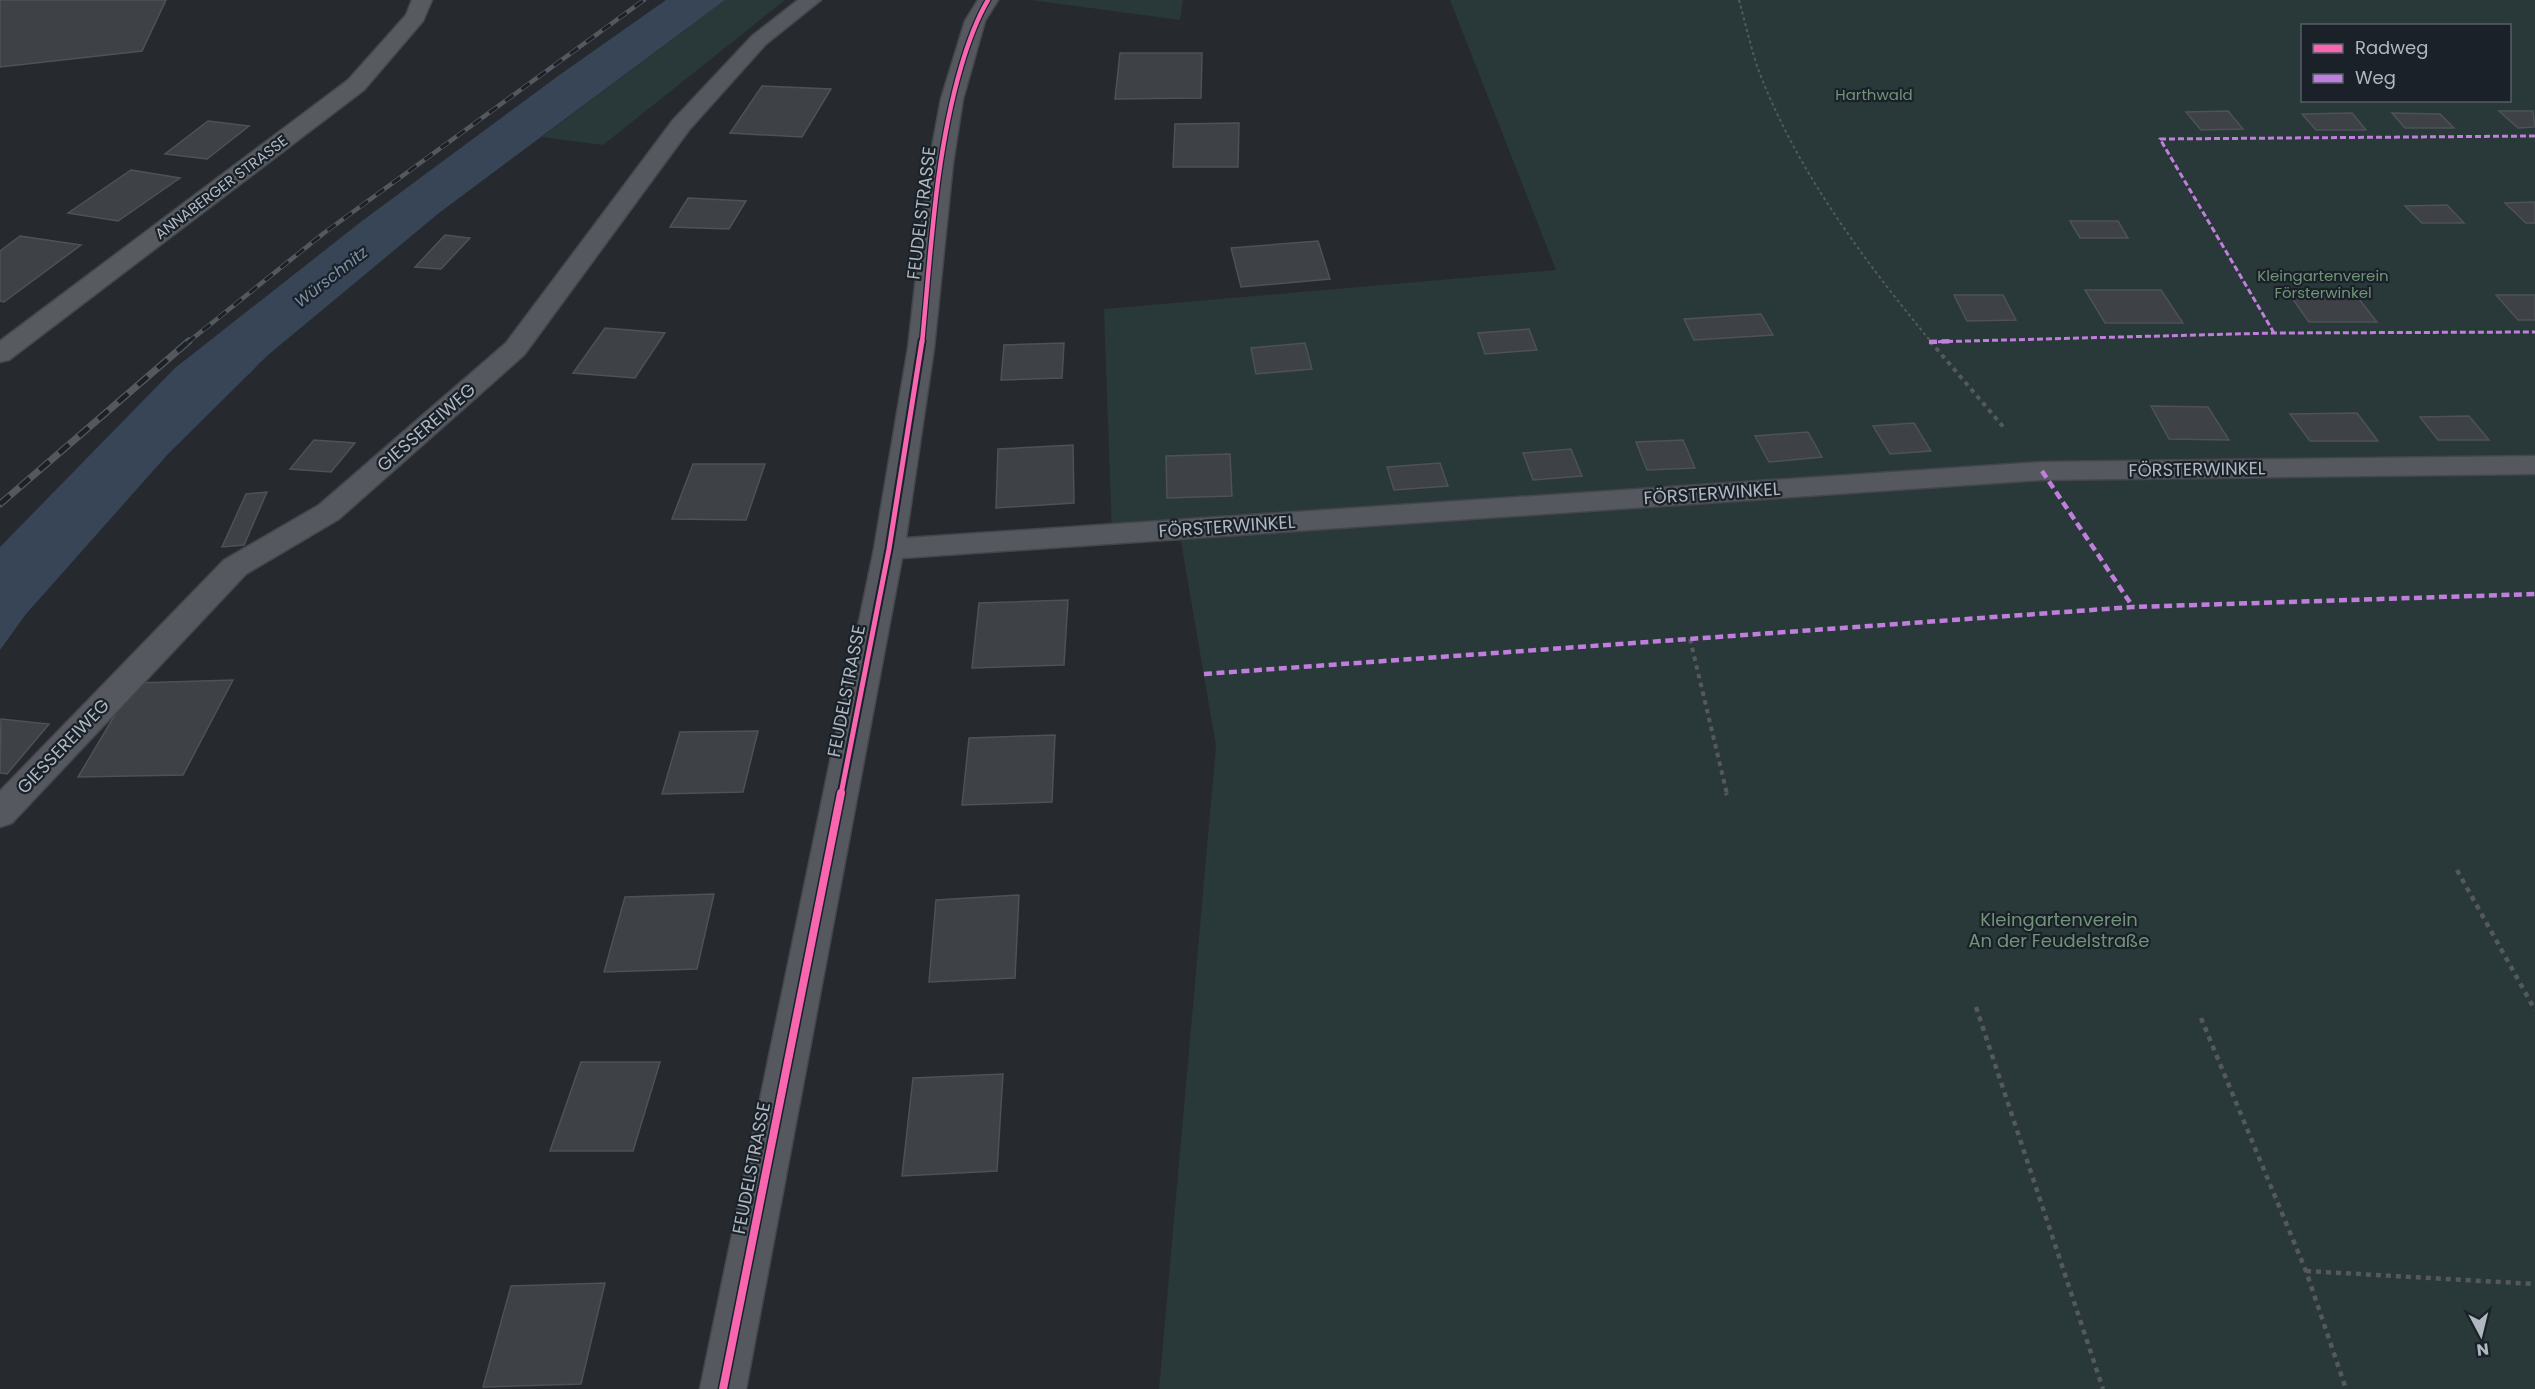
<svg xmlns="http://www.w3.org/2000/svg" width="2535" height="1389" viewBox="0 0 2535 1389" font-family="Poppins,sans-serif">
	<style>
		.green { fill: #293838; fill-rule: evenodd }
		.water { fill: #374557 }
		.building { fill: #3e4146; stroke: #4d5257; stroke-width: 1.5 }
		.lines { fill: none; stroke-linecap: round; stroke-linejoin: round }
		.minor-casing { stroke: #43464a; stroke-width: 3 }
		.major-casing { stroke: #43474c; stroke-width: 3 }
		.path-far2 { stroke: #55595c; stroke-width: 2; stroke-dasharray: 3 3; stroke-linecap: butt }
		.path-far1 { stroke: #55595c; stroke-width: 4; stroke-dasharray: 4.5 4.5; stroke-linecap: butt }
		.path { stroke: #55595c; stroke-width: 4.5; stroke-dasharray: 5 5; stroke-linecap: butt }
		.minor { fill: #55585e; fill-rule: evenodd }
		.major { fill: #575b60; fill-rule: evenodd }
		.rail-far1-casing { stroke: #55585c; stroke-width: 4.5 }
		.rail-casing { stroke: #55585c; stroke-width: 7 }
		.rail-far1 { stroke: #1a2129; stroke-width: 3; stroke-dasharray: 10; stroke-linecap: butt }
		.rail { stroke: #1a2129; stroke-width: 4.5; stroke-dasharray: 13; stroke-linecap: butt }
		.quiet-far1 { stroke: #c07fdc; stroke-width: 3; stroke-dasharray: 6 3; stroke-linecap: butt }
		.quiet { stroke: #c07fdc; stroke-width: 4.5; stroke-dasharray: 8 4.5; stroke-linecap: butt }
		.cycleway-far2-casing { stroke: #1a2129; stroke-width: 7 }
		.cycleway-far1-casing { stroke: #1a2129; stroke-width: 9 }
		.cycleway-casing { stroke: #1a2129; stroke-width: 11 }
		.cycleway-far2 { stroke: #f766af; stroke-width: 4.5 }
		.cycleway-far1 { stroke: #f766af; stroke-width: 5 }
		.cycleway { stroke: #f766af; stroke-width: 8 }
		.labels { text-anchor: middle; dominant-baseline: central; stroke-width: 4.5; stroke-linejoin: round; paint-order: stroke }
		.far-park-label { font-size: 15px; fill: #719478; stroke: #1a2129 }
		.far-street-label { font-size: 15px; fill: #afb7c1; stroke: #1a2129 }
		.far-water-label { font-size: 16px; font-style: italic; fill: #7b8ea6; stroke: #1a2129 }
		.street-label { font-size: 18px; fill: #afb7c1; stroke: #1a2129 }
		.park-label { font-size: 18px; fill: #719478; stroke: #1a2129 }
	</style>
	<rect width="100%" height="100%" fill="#262a2f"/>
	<g class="green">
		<path d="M725,0H785L603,145L542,137Z"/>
		<path d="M1031,0H1183L1180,20Z"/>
		<path d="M1450,0H2535V1389H1159L1216,746L1179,530L1112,534L1104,309L1556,270ZM2302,26H2510V100H2302Z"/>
	</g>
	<path class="water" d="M666,0H725L439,213L268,355L168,454L26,614L0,650V547L175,368L362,221L558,76Z"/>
	<g class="building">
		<path d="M0,0H166L142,51L0,67Z"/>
		<path d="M1120,53H1202L1201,98L1115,99Z"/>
		<path d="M762,86L831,89L802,137L730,133Z"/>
		<path d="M2228,111L2243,129L2201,130L2186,112Z"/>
		<path d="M2499,111H2533L2535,127L2518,128Z"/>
		<path d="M2352,113L2366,130H2316L2302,114Z"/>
		<path d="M2392,113L2440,114L2454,128H2405Z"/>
		<path d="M208,121L249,126L207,159L165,154Z"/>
		<path d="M1239,123L1238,167H1173L1175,124Z"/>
		<path d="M131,170L180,178L118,221L68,213Z"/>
		<path d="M688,198L746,201L729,229L670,227Z"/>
		<path d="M2535,202V223H2526L2505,203Z"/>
		<path d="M2447,205L2464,223H2422L2405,206Z"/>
		<path d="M2070,221H2118L2128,238H2080Z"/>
		<path d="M445,235L470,238L441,269L415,267Z"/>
		<path d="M20,236L81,245L4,302L0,301V251Z"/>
		<path d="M1318,241L1330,279L1241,287L1231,248Z"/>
		<path d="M2085,290H2161L2183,323H2105Z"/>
		<path d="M2289,294H2355L2377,322H2309Z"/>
		<path d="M1954,295H2003L2016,320L1967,321Z"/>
		<path d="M2496,295H2535V320H2518Z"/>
		<path d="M1761,314L1773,335L1694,340L1684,319Z"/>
		<path d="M605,328L665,333L635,378L573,373Z"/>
		<path d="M1529,329L1537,350L1485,354L1478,333Z"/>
		<path d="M1064,343L1062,378L1001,380L1004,345Z"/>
		<path d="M1305,343L1312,369L1256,374L1251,348Z"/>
		<path d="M2151,406L2208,407L2229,440L2169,439Z"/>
		<path d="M2357,413L2378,441H2310L2290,414Z"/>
		<path d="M2469,416L2489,440H2438L2420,417Z"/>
		<path d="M1914,423L1931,451L1890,454L1873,426Z"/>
		<path d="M1808,432L1822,457L1769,462L1755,436Z"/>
		<path d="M314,440L355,443L331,472L290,469Z"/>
		<path d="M1683,440L1695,468L1647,470L1636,442Z"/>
		<path d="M1073,445L1074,503L996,508L998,449Z"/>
		<path d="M1571,449L1582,476L1533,480L1523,453Z"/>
		<path d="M1230,454L1232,496L1167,498L1166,456Z"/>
		<path d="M1440,463L1448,486L1394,490L1387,467Z"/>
		<path d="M693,464H765L746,520L672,519Z"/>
		<path d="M267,492L244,545L222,547L246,494Z"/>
		<path d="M1068,600L1064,665L972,668L979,603Z"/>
		<path d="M233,680L183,775L78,777L134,683Z"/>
		<path d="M1,719L49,724L7,774L0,773Z"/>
		<path d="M758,731L743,792L662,794L680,732Z"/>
		<path d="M1055,735L1052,802L962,805L969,738Z"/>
		<path d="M714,894L697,969L604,972L625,897Z"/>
		<path d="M1019,895L1015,978L929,982L936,900Z"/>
		<path d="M581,1062H660L633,1151H550Z"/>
		<path d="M1003,1074L997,1171L902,1176L913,1078Z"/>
		<path d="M605,1283L581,1384L483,1387L511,1286Z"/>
	</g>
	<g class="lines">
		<g class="minor-casing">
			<g id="minor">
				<path d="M798,0H821L766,44L689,130L524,355L339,519L246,574L12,823L0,827V791L224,560L319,505L506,343L673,120L752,36Z"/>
				<path d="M978,0H998L985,21L963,99L953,163L934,348L906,538L2042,462L2535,456V474L2042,480L902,558L746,1389H700L874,549L908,348L929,163L941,99L965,21Z"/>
			</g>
		</g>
		<g class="major-casing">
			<path id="major" d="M412,0H432L423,21L364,90L9,360L0,362V341L348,80L406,15Z"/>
		</g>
		<path class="path-far2" d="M1739,0C1745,22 1750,44 1757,66C1795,169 1863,259 1932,343"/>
		<g class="path-far1">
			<path d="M1930,341L2006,430"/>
			<path d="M1690,639L1727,794"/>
		</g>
		<g class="path">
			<path d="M1726,793L1727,795"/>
			<path d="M2457,870L2535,1010"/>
			<path d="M1976,1007L2103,1389"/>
			<path d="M2201,1018L2306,1271L2346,1389"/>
			<path d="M2306,1271L2535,1284"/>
		</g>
		<use href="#minor" class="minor"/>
		<use href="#major" class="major"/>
		<g class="rail-far1-casing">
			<path id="rail-far1" d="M187,343L324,233L644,0"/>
		</g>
		<g class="rail-casing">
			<path id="rail" d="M0,504L189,341"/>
		</g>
		<use href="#rail-far1" class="rail-far1"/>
		<use href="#rail" class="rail"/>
		<g class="quiet-far1">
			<path d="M2274,333L2160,139L2535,136"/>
			<path d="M1929,342L2274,333L2535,332"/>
		</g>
		<g class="quiet">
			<path d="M1929,342L1954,341"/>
			<path d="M2042,471L2133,607"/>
			<path d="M1204,674L2133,607L2535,594"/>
		</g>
		<g class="cycleway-far2-casing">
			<path id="cycleway-far2" d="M922,343C931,251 935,156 961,67C968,43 975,22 988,0"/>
		</g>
		<g class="cycleway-far1-casing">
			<path id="cycleway-far1" d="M841,794L889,549L922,341"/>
		</g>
		<g class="cycleway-casing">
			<path id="cycleway" d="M723,1389L841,793"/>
		</g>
		<use href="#cycleway-far2" class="cycleway-far2"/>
		<use href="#cycleway-far1" class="cycleway-far1"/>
		<use href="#cycleway" class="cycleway"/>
	</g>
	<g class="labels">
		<g class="far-park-label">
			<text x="1874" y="94">Harthwald</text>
			<text x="2323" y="275">Kleingartenverein<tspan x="2323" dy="17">Försterwinkel</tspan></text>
		</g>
		<g class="far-street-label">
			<text transform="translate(221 187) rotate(-37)">ANNABERGER STRASSE</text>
		</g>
		<g class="far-water-label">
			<text transform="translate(331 277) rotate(-38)">Würschnitz</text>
		</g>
		<g class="street-label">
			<text transform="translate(921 213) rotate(-83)">FEUDELSTRASSE</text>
			<text transform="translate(426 427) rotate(-41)">GIESSEREIWEG</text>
			<text transform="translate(2197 469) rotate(-1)">FÖRSTERWINKEL</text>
			<text transform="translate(1712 493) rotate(-4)">FÖRSTERWINKEL</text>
			<text transform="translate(1227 526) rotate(-4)">FÖRSTERWINKEL</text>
			<text transform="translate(846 691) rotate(-79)">FEUDELSTRASSE</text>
			<text transform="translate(63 746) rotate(-46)">GIESSEREIWEG</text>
			<text transform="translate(751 1168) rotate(-79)">FEUDELSTRASSE</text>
		</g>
		<g class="park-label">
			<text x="2059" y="919">Kleingartenverein<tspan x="2059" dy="21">An der Feudelstraße</tspan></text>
		</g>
	</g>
	<rect x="2301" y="24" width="210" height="78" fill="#1a2129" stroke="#565d66" stroke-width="1.5"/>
	<rect x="2313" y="44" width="30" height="9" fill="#f766af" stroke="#565d66" stroke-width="1.5"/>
	<text x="2355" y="54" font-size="18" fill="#afb7c1">Radweg</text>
	<rect x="2313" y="74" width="30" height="9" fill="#c07fdc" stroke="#565d66" stroke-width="1.5"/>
	<text x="2355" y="84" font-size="18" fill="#afb7c1">Weg</text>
	<g transform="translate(2481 1335) rotate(173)" stroke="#1a2129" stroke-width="4.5" paint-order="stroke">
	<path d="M0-4.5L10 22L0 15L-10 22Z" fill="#afb7c1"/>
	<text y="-9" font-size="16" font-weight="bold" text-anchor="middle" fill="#afb7c1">N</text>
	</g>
</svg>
